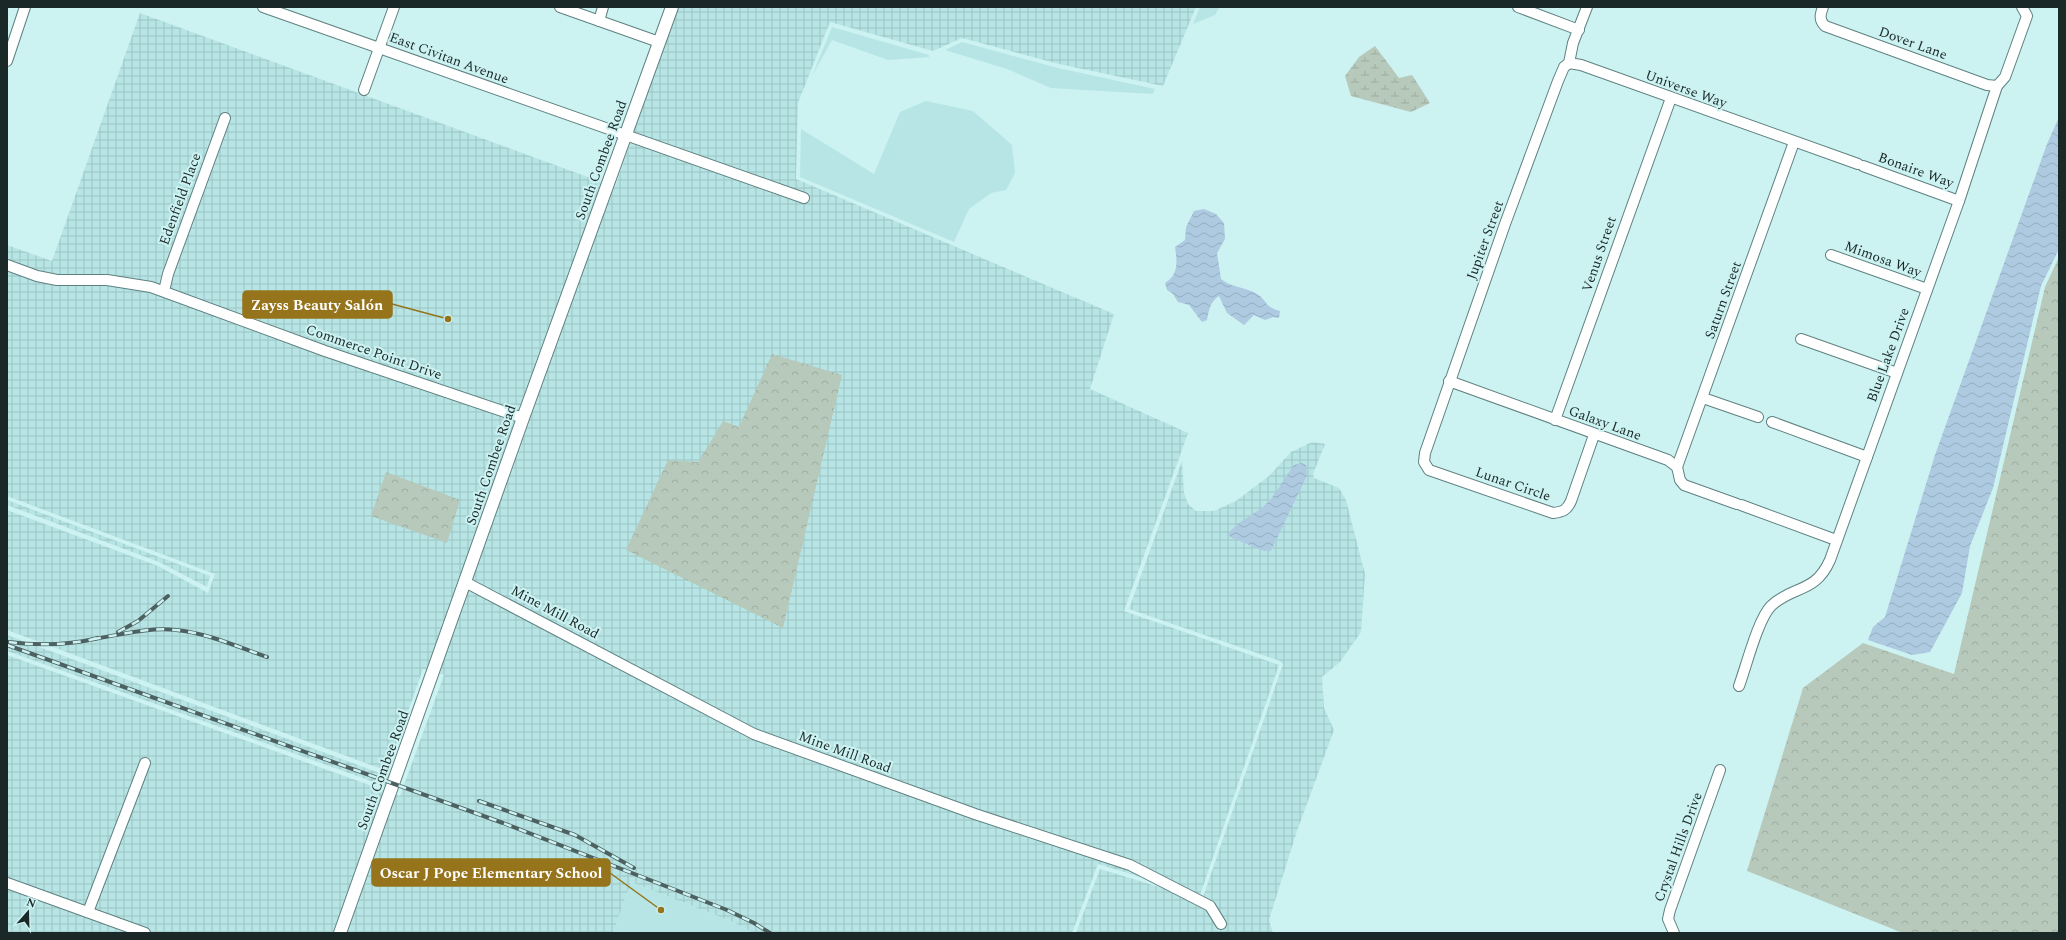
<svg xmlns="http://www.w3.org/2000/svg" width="2066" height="940" viewBox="0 0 2066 940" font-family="Spectral,serif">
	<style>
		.built { fill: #b7e5e5 }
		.industrial { fill: url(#industrial-grid); fill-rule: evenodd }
		.forest { fill: url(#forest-crowns) }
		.wetland { fill: url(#wetland-marsh) }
		.water { fill: url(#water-waves) }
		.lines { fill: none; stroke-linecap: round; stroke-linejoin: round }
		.minor-casing { stroke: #5f8181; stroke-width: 12 }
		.major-casing { stroke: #5f8181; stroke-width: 14 }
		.minor { stroke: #fff; stroke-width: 10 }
		.major { stroke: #fff; stroke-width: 12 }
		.rail-casing { stroke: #4d6161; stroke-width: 4 }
		.rail { stroke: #cdf2f2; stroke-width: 2.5; stroke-dasharray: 8; stroke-linecap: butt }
		.labels { text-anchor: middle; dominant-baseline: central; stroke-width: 4; stroke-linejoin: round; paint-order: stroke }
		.street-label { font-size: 14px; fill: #1a2828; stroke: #cdf2f2 }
		.leader { fill: none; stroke: #95741c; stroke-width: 1.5 }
		.callout-dot { fill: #95741c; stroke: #cdf2f2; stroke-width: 1.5 }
		.callout { fill: #95741c; stroke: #95741c; stroke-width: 1.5 }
		.callout-label { font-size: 15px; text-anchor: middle; font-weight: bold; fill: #fff }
	</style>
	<defs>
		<pattern id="industrial-grid" width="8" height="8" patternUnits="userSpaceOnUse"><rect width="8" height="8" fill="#b7e5e5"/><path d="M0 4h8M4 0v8" fill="none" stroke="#9dc4c4"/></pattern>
		<pattern id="forest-crowns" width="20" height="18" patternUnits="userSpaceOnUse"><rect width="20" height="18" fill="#b7c9bb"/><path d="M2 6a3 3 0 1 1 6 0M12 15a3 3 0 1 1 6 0" fill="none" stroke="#9dada1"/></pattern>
		<pattern id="wetland-marsh" width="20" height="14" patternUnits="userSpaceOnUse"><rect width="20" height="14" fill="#b7c9bb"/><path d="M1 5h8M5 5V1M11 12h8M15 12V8" fill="none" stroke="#9dada1"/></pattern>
		<pattern id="water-waves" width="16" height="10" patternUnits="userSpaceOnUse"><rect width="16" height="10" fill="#adcae0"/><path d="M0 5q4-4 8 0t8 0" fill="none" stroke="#94aec0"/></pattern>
	</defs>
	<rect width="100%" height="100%" fill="#cdf2f2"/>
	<g class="built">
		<path d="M1200,7H1220L1215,15L1193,24Z"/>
		<path d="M832,27L929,55V57L888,60L832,40L812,76Z"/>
		<path d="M962,42L1058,68L1155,89L1153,94L1051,88L1007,69L945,50Z"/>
		<path d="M926,101L973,111L1012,145L1015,173L1006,190L991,193L969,209L954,242L800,177L801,129L874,174L900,112Z"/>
		<path d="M631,882L733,922L753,933H613Z"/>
	</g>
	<g class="industrial">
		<path d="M678,7H1196L1163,86L1059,64L962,38L933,51L830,22L798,103L796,179L1114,314L1090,389L1188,433L1124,611L1279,665L1200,895L1098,864L1072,933H753L733,922L631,882L613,933H7V655L400,796L444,675L423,669L387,771L7,630V510L158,566L208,593L215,574L7,496V245L52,261L140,13L615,187Z"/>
		<path d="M1312,442L1325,444L1313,474L1314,478L1339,488L1346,500L1365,574L1361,632L1340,662L1322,677L1324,708L1334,730L1297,831L1269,920L1273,933H1076L1100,869L1163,888L1207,910L1219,931L1227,925L1214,903L1203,897L1283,664L1280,661L1129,609L1182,461L1184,493L1188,504L1196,511H1214L1236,501L1269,476L1291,452ZM1294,465L1307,476L1271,551L1262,508L1277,492Z"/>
		<path d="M7,500L210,576L207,587L159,562L7,505Z"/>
		<path d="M7,635L385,775L390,773L425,673L428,674L388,787L7,651Z"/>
	</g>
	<g class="forest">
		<path d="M2059,257V933H1903L1747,871L1803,688L1863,643L1954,674L2045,287Z"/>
		<path d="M772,354L842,375L783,628L626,550L668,460L698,462L723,421L739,427Z"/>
		<path d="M386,472L460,500L447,543L371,516Z"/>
	</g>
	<path class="wetland" d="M1375,46L1399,78L1412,75L1430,103L1411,112L1351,96L1345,76L1359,57Z"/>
	<g class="water">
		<path d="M2059,117V249L2041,286L1993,488L1970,546L1962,593L1930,652L1912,655L1868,640L1873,627L1885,617L1935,455L2047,144Z"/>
		<path d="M1204,209L1216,214L1224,223L1225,239L1217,253L1221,279C1232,288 1246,287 1257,294C1268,301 1263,306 1280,311L1279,318L1273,317L1265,320L1254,315L1244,325L1227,313L1219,296C1210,302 1209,310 1207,320L1202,322L1189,305L1178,302L1173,294L1167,290L1165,283C1179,275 1177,261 1175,247L1185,240L1186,227L1194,211Z"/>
		<path d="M1302,463L1306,465L1307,476L1271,551H1264L1232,538L1228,535C1236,520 1255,516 1267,503C1278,492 1284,478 1294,465Z"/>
	</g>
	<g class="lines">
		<g class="minor-casing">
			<g id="minor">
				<path d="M263,7L804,198"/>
				<path d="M560,7L659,42"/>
				<path d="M1518,7L1579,30"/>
				<path d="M1587,7L1573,43L1569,63L1564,67L1558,81L1505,224L1425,453L1424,462L1429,470L1553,513C1563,512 1567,510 1571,501L1594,435"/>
				<path d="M1823,7C1820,15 1819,20 1825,26L1987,85L1997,86"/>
				<path d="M599,21L603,7"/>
				<path d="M7,61L25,7"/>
				<path d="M1569,63L1581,65L1858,164"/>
				<path d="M364,90L394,7"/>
				<path d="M1863,166L1959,201"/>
				<path d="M1831,255L1927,289"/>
				<path d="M7,265L37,276L57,280H107L151,287L325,351L523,418"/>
				<path d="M164,291L168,274L225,118"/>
				<path d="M1801,339L1897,373"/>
				<path d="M1449,381L1668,460L1677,467L1680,480L1684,485L1737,504"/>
				<path d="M1703,398L1758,417"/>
				<path d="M1555,420L1671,98"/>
				<path d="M1772,422L1867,457"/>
				<path d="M1677,467L1794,142"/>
				<path d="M1741,505L1836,540"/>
				<path d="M465,582L754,734L975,814L1130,865L1210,906L1221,924"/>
				<path d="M1739,686C1746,667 1758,619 1771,606C1793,585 1815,594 1830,560L1959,201L1997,86L2005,77L2027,16L2022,7"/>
				<path d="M7,883L145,933"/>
				<path d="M88,912L145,763"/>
				<path d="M1674,933L1668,919L1670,910L1720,770"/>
			</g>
		</g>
		<g class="major-casing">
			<path id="major" d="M340,933L523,418L672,7"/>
		</g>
		<use href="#minor" class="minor"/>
		<use href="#major" class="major"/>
		<g class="rail-casing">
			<g id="rail">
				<path d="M118,632L138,621L168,596"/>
				<path d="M93,639C120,635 148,627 176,630C207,633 238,647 267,657"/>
				<path d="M9,642C39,646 69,645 99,638"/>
				<path d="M7,645L503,823L727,910L754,923L770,933"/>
				<path d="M479,801L575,835L634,868"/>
			</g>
		</g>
		<use href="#rail" class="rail"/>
	</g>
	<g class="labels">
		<g class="street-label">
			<text transform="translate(1913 43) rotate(20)">Dover Lane</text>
			<text transform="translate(449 58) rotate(20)">East Civitan Avenue</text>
			<text transform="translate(1686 89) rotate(20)">Universe Way</text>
			<text transform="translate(601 160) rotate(-70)">South Combee Road</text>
			<text transform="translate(1916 170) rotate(20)">Bonaire Way</text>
			<text transform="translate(180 199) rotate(-70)">Edenfield Place</text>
			<text transform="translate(1485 240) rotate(-70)">Jupiter Street</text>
			<text transform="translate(1599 254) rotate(-71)">Venus Street</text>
			<text transform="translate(1883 259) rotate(20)">Mimosa Way</text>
			<text transform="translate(1723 300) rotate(-70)">Saturn Street</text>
			<text transform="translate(374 352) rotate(19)">Commerce Point Drive</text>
			<text transform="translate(1888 355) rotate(-70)">Blue Lake Drive</text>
			<text transform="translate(1605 423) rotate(20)">Galaxy Lane</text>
			<text transform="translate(491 465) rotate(-71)">South Combee Road</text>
			<text transform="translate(1513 484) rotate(19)">Lunar Circle</text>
			<text transform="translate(555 612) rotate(28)">Mine Mill Road</text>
			<text transform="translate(845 752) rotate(20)">Mine Mill Road</text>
			<text transform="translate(383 770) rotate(-70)">South Combee Road</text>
			<text transform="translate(1678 847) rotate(-70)">Crystal Hills Drive</text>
		</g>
	</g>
	<path class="leader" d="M448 319L392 304M661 910L610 873"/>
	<g class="callout-dot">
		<circle cx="448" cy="319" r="4"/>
		<circle cx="661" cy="910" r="4"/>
	</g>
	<g class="callout">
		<rect x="243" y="291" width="149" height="27" rx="4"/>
		<rect x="372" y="859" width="238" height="27" rx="4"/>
	</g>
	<g class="callout-label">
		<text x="317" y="310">Zayss Beauty Salón</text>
		<text x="491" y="878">Oscar J Pope Elementary School</text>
	</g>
	<rect width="2066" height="940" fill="none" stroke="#1a2828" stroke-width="16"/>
	<g transform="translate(28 912) rotate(20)" stroke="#cdf2f2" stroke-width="3" paint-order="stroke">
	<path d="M0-3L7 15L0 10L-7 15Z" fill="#1a2828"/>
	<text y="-6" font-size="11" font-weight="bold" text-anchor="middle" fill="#1a2828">N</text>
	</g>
</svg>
